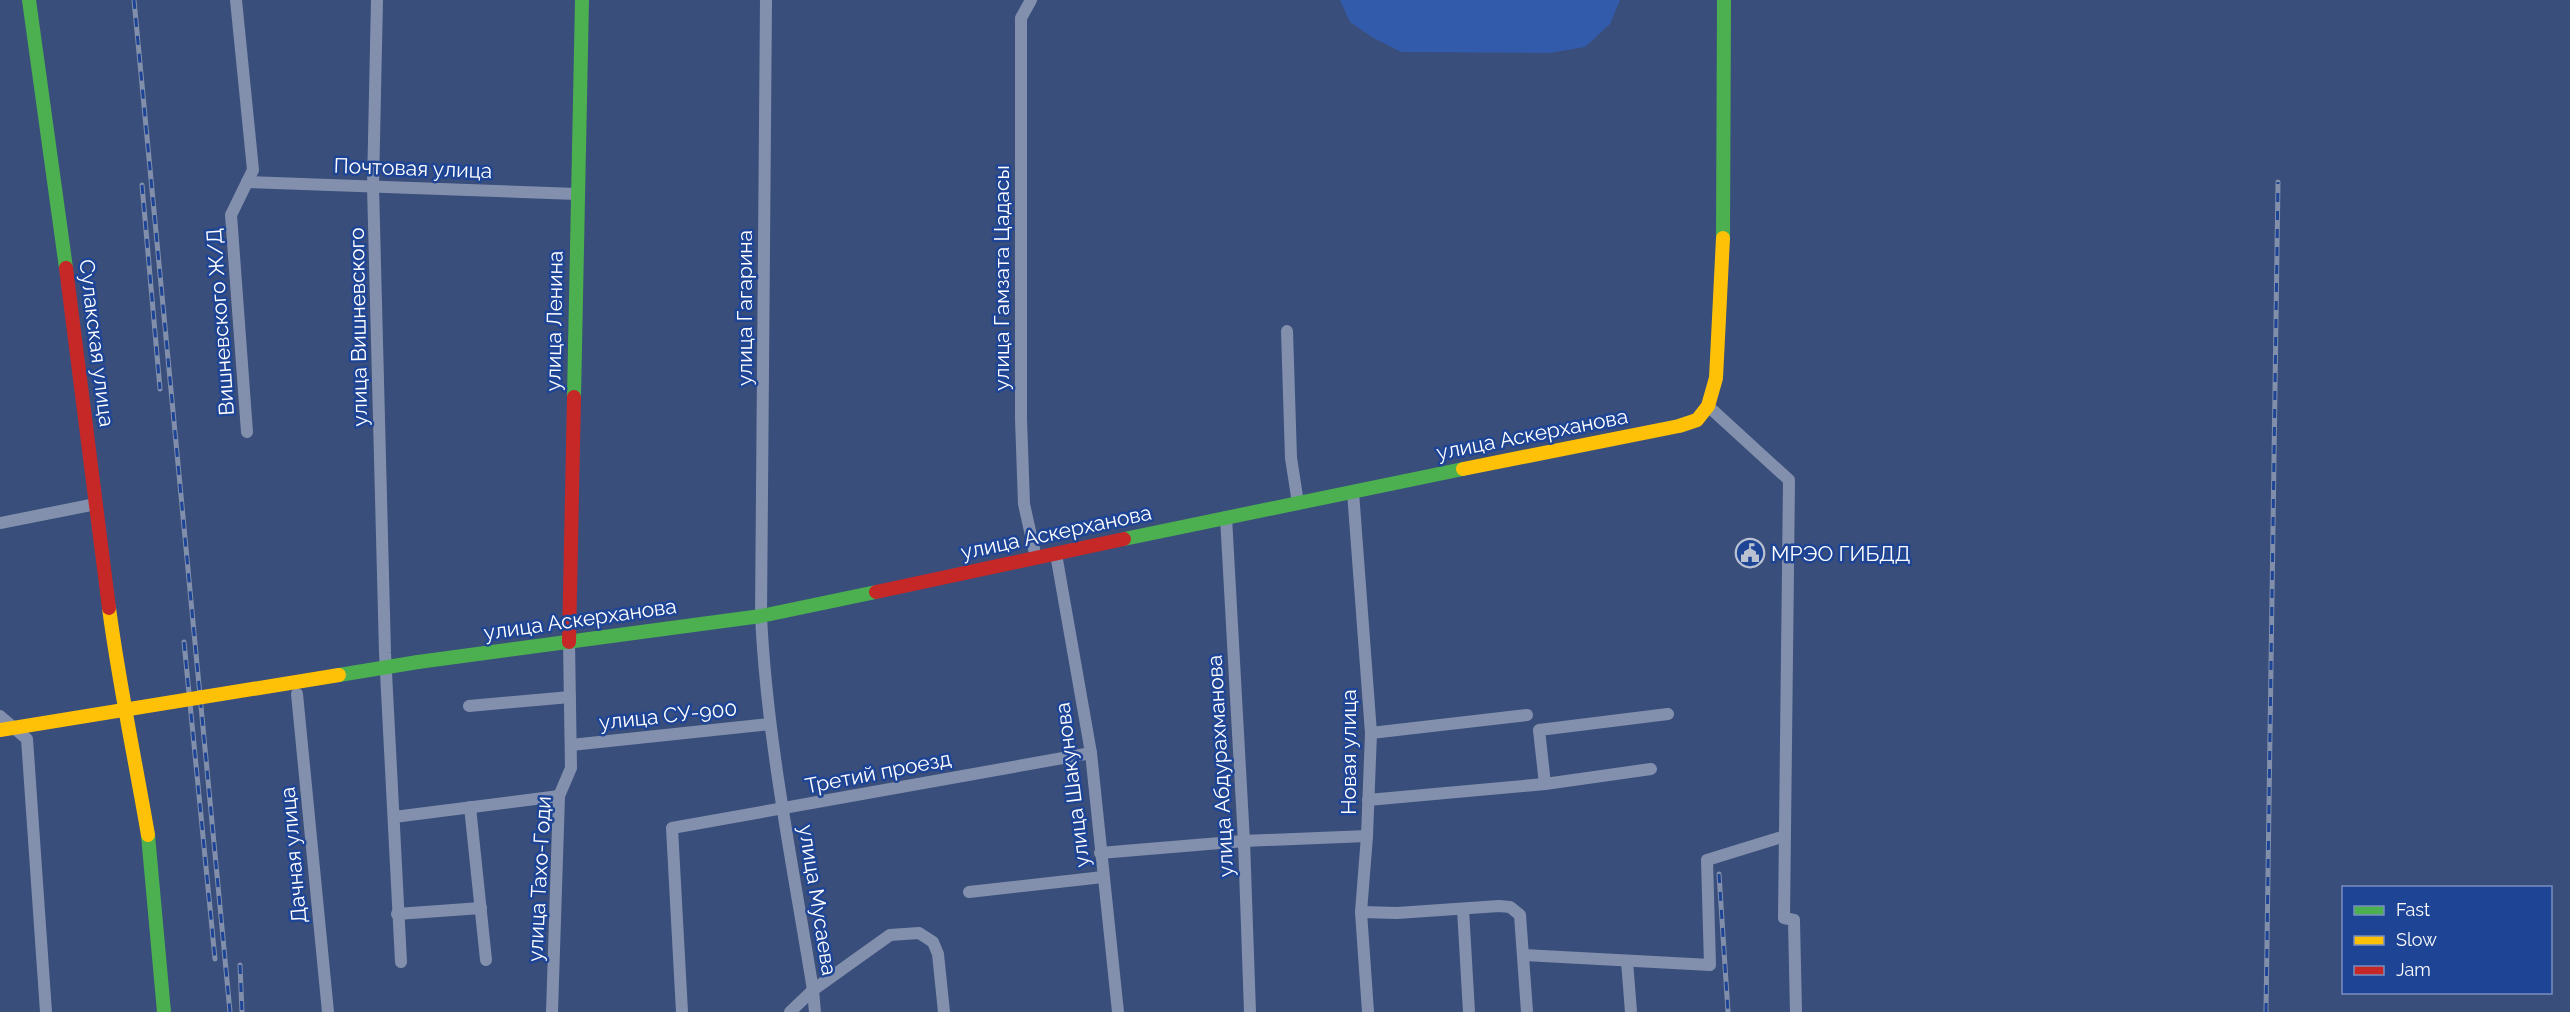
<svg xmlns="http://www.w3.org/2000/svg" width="2570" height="1012" viewBox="0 0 2570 1012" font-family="Raleway,sans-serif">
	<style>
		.green { fill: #335bac }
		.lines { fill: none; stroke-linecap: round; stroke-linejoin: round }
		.street { stroke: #8390ad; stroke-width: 12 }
		.fast { stroke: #4caf50; stroke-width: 14 }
		.slow { stroke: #ffc107; stroke-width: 14 }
		.jam { stroke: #c62828; stroke-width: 14 }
		.rail-casing { stroke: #818fab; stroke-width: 5 }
		.rail { stroke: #1e4496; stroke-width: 3; stroke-dasharray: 9; stroke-linecap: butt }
		.fast-bridge { stroke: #4caf50; stroke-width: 14 }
		.slow-bridge { stroke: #ffc107; stroke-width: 14 }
		.labels { text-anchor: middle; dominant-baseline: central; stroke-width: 5; stroke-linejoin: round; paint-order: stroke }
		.street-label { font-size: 21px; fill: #fff; stroke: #1e4496 }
		.poi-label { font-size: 21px; fill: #fff; stroke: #1e4496; text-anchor: start }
	</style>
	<rect width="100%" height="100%" fill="#394e7b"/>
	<path class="green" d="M1340,0H1620L1610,24L1585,47L1549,53L1401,52L1372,37L1350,22Z"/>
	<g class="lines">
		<g class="street">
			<path d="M236,0L253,170L231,215L247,432"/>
			<path d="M377,0L373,186L385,653L401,962"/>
			<path d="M766,0L761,616C767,741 793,866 813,990L815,1012"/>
			<path d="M1031,0L1021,18V419L1024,504L1036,558"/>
			<path d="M247,182L577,194"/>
			<path d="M1287,331L1291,458L1298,503"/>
			<path d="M1708,406L1789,480L1784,918L1794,920L1796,1012"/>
			<path d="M1353,492L1371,733L1367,836L1361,912L1368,1012"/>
			<path d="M1226,517L1244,841L1250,1012"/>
			<path d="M0,523L96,504"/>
			<path d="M1056,554L1091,753L1118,1012"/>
			<path d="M297,694L328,1012"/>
			<path d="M469,706L570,697"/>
			<path d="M0,716L27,739L46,1012"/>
			<path d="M1371,733L1527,715"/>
			<path d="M571,745L770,724"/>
			<path d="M1545,784L1539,730L1668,714"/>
			<path d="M1368,800L1545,784L1651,769"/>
			<path d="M470,807L486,960"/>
			<path d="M394,817L559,796"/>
			<path d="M1100,853L1244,841L1367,836"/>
			<path d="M969,892L1103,877"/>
			<path d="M1463,909L1469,1012"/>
			<path d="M1361,912L1397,913L1499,906L1510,907L1520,915L1527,1012"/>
			<path d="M397,914L481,908"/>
			<path d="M1523,955L1710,965L1707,860L1785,836"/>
			<path d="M1627,961L1631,1012"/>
			<path d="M552,1012L559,796L571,768L569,642"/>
			<path d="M682,1012L672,828L1091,753"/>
			<path d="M790,1012L813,990L890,935L919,933L933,942L938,954L944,1012"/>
		</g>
		<g class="fast">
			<path d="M29,0L66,268"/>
			<path d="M1723,238L1724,0"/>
			<path d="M574,397L582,0"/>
			<path d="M1124,539L1463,469"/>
			<path d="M418,662L761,616L876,592"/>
			<path d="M148,835L164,1012"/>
		</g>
		<g class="slow">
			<path d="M1463,469L1679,426L1697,420L1708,406L1716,378L1723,238"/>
			<path d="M109,608C119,684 135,759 148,835"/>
		</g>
		<g class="jam">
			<path d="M66,268L109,608"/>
			<path d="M876,592L1124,539"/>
			<path d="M569,642L574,397"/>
		</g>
		<g class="rail-casing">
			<g id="rail">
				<path d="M134,0L230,1012"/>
				<path d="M142,185L160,389"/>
				<path d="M184,642L215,959"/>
				<path d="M1719,874L1728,1012"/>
				<path d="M240,965L242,1012"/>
				<path d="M2266,1012L2278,182"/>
			</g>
		</g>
		<use href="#rail" class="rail"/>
		<path class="fast-bridge" d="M339,675L418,662"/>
		<path class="slow-bridge" d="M0,730L339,675"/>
	</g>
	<defs>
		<g id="civic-ring" transform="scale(1.5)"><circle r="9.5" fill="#1e4496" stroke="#bac1d1" stroke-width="1.5"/><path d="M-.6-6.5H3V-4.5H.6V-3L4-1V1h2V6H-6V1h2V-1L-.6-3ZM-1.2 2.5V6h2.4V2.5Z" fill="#bac1d1"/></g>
	</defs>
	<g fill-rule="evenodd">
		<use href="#civic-ring" x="1750" y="553"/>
	</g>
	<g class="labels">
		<g class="street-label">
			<text transform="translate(413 168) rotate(2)">Почтовая улица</text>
			<text transform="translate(1001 278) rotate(-90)">улица Гамзата Цадасы</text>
			<text transform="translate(744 308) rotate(-90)">улица Гагарина</text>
			<text transform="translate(554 321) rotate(-89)">улица Ленина</text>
			<text transform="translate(220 322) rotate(-94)">Вишневского Ж/Д</text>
			<text transform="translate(358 327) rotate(-91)">улица Вишневского</text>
			<text transform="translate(97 343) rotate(83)">Сулакская улица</text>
			<text transform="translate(1532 434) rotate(-11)">улица Аскерханова</text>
			<text transform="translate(1056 532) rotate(-12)">улица Аскерханова</text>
			<text transform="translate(580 619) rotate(-8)">улица Аскерханова</text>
			<text transform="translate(668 715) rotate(-6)">улица СУ-900</text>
			<text transform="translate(1348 752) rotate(-90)">Новая улица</text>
			<text transform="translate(1220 766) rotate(-93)">улица Абдурахманова</text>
			<text transform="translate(878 772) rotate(-11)">Третий проезд</text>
			<text transform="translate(1072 785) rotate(-97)">улица Шакунова</text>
			<text transform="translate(293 855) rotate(-95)">Дачная улица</text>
			<text transform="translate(539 879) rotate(-87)">улица Тахо-Годи</text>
			<text transform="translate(818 900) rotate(81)">улица Мусаева</text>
		</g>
		<g class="poi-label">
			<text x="1771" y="553">МРЭО ГИБДД</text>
		</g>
	</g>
	<rect x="2342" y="886" width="210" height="108" fill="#1e4496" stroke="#788fc0" stroke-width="1.5"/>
	<rect x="2354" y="906" width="30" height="9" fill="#4caf50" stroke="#788fc0" stroke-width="1.5"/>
	<text x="2396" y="916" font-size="18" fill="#ffffff">Fast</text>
	<rect x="2354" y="936" width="30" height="9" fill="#ffc107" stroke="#788fc0" stroke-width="1.5"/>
	<text x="2396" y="946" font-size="18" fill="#ffffff">Slow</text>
	<rect x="2354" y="966" width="30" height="9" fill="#c62828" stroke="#788fc0" stroke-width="1.5"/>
	<text x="2396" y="976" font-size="18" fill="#ffffff">Jam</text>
</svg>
